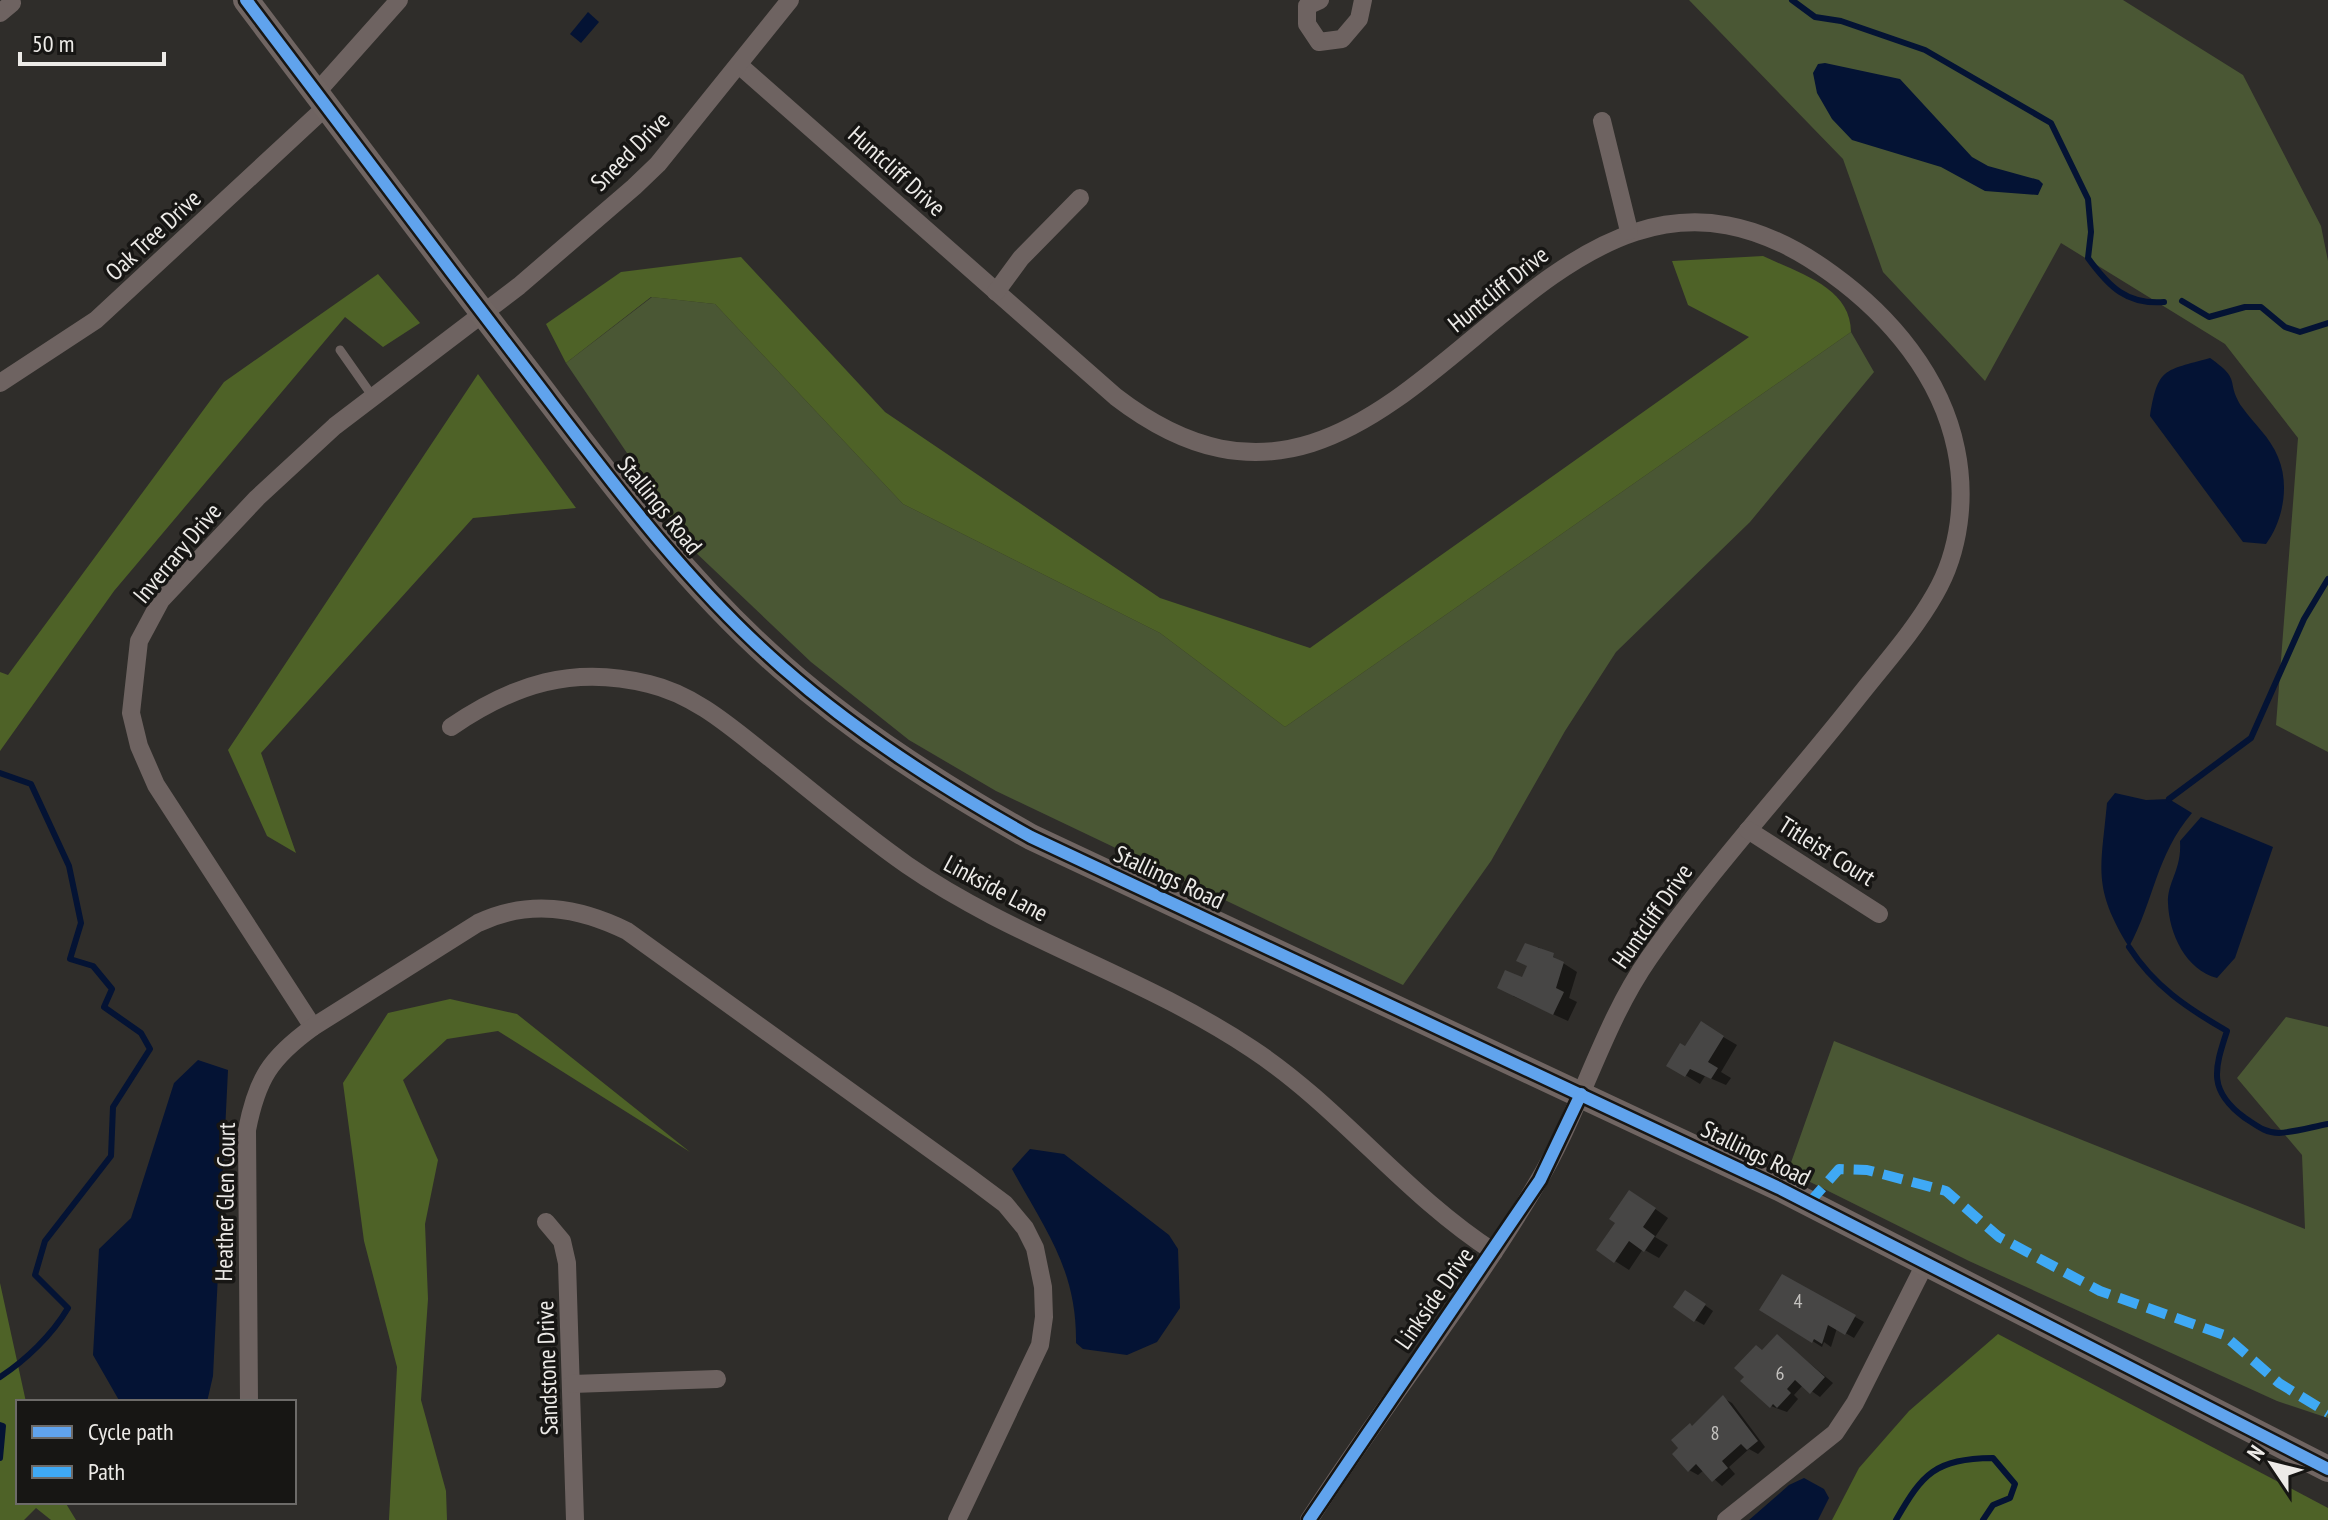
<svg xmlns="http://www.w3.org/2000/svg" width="2328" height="1520" viewBox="0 0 2328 1520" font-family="'PT Sans Narrow',sans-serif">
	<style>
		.green { fill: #4a5734 }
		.forest { fill: #4e6227 }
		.water { fill: #041334 }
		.shadow { fill: #0007 }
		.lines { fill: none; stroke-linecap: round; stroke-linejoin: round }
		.stream { stroke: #041334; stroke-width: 6 }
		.building { fill: #474645 }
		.lane { stroke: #6e6361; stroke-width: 9 }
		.street { stroke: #6e6361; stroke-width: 18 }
		.secondary { stroke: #706562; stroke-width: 26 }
		.quiet { stroke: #3fa9f5; stroke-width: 10; stroke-dasharray: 20 10; stroke-linecap: butt }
		.cycleway-casing { stroke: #171614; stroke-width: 17 }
		.cycleway { stroke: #60a3ed; stroke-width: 12 }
		.labels { text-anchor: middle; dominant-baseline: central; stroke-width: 7; stroke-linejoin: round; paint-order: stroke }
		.number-label { font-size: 20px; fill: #c4c2bf }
		.street-label { font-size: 24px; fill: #edebe8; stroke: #171614 }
	</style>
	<rect width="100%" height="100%" fill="#2f2d2a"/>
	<g class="green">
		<path d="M1689,0H2123L2243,75L2321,226L2328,261V752L2276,725L2298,438L2225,344L2061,243L1985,381L1883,272L1843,159Z"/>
		<path d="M652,297L715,304L903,504L1160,633L1285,727L1851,332L1874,372L1750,522L1616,652L1565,731L1491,861L1403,985L996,791L909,740L811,662L692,549L566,363Z"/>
		<path d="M2286,1017L2328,1027V1418L2277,1401L1969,1261L1788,1171L1834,1041L2305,1229L2302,1155L2237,1078Z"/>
	</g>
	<g class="forest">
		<path d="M1763,256C1798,273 1851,287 1851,332L1285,727L1160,633L903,504L715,304L651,297L566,363L546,324L621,272L741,257L885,412L1160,598L1310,648L1749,337L1688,305L1672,261Z"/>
		<path d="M378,274L420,323L383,347L345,317L114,591L0,751V672L8,675L224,382Z"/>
		<path d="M478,374L576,508L473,518L261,753L296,853L267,836L228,750Z"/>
		<path d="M450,999L517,1014L690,1152L498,1031L447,1039L403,1080L438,1160L425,1224L428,1299L421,1400L446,1491L447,1520H389L397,1367L364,1241L343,1083L388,1013Z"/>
		<path d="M0,1283L26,1402H18V1502H65L76,1520H51L36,1508L24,1520H0Z"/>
		<path d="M1998,1334L2328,1508V1520H1832L1859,1468L1909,1411Z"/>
	</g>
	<g class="water">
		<path d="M588,12L599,22L581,43L570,34Z"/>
		<path d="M1825,63L1900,79L1972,157L1988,166L2039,180L2043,184L2038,195L1985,191L1941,167L1852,140L1832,119L1817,93L1813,73L1818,64Z"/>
		<path d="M2210,358C2243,381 2225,381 2242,407C2254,424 2270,437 2278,457C2290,485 2283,521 2266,544L2243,542L2150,416C2158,367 2164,371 2210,358Z"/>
		<path d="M2115,793L2146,800L2169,799L2192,813C2156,855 2154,901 2129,947C2092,887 2101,869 2107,803Z"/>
		<path d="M2201,817L2273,847L2235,958L2217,978C2186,970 2169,934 2168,903C2167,882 2182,870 2180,841Z"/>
		<path d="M198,1060L228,1070L213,1376L207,1402H120L93,1355L99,1249L131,1218L174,1083Z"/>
		<path d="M1030,1149L1064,1154L1169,1235L1178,1249L1180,1308L1157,1342L1127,1355L1083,1349L1076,1343C1077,1270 1046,1231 1012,1169Z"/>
		<path d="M1804,1478L1824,1489L1829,1498L1818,1520H1749L1789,1485Z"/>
	</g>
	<g class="shadow">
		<path d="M1538,947L1577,972L1569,998L1577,1002L1568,1021L1513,996Z"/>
		<path d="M1701,1024L1737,1045L1721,1072L1731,1078L1726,1085L1705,1076L1700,1084L1669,1065L1686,1049Z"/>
		<path d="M1644,1201L1668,1218L1655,1237L1668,1245L1659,1258L1643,1249L1629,1270L1598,1250Z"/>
		<path d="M1783,1276L1864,1322L1854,1338L1837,1328L1831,1347L1824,1342L1822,1347L1761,1309Z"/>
		<path d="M1695,1298L1713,1311L1704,1325L1695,1320Z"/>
		<path d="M1777,1336L1833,1383L1820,1397L1803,1385L1794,1395L1798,1399L1787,1412L1771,1406L1764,1351Z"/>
		<path d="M1723,1398L1732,1403L1765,1447L1758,1454L1749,1449L1729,1467L1735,1474L1722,1486L1704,1470L1698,1475L1689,1470L1694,1428Z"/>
	</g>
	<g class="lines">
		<g class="stream">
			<path d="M1792,0L1815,17L1841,21L1925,50L2051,123L2088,199L2091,232L2088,258C2109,287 2127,305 2164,302"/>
			<path d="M2182,301L2209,317L2245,307H2261L2285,327L2300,332L2328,323"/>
			<path d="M0,773L31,784L69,866L81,923L70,959L93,966L112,989L104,1007L141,1033L150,1049L113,1107L111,1156L45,1241L35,1275L68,1308C52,1335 26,1360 0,1377"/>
			<path d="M2169,799L2251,738L2304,619L2328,579"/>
			<path d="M2129,947C2154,986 2187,1008 2227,1031C2214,1070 2208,1091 2245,1118C2256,1125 2265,1133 2279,1133C2295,1132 2312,1127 2328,1124"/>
			<path d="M0,1425L3,1426L0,1458"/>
			<path d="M1896,1520C1923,1473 1935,1459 1993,1458L2015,1484L2010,1498L1993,1505L1983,1520"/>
		</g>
	</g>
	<g class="building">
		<path d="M1525,943L1554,953L1553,957L1564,962L1556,988L1564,992L1553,1015L1497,988L1505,970L1522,977L1527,966L1516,961Z"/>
		<path d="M1701,1021L1724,1036L1708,1062L1718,1068L1711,1079L1690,1069L1685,1077L1666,1066L1680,1043L1685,1046Z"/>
		<path d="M1629,1190L1656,1208L1643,1227L1655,1236L1644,1252L1629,1241L1614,1263L1596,1250L1615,1223L1609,1219Z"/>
		<path d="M1782,1274L1856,1315L1845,1335L1828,1325L1822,1344L1814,1339L1812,1343L1759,1310Z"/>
		<path d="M1685,1290L1706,1304L1694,1322L1673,1307Z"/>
		<path d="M1777,1334L1825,1377L1810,1394L1795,1380L1787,1389L1791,1393L1777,1408L1773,1404L1770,1408L1740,1381L1744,1377L1734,1368L1756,1345L1762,1350Z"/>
		<path d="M1723,1395L1758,1441L1747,1450L1741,1444L1722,1461L1728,1468L1712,1482L1696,1464L1688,1472L1672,1454L1678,1448L1671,1440L1690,1423L1692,1426Z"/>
	</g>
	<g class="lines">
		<path class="lane" d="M340,350L373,397"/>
		<g class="street">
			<path d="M1320,0L1307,6V24L1319,42L1342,39L1359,19L1363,0"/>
			<path d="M0,13L12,3"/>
			<path d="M739,65L1116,397C1414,626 1531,53 1832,274C1890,316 1941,376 1956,449C1966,497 1960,551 1935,594C1914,631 1885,663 1859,696C1790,784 1713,866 1649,958C1601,1027 1580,1113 1536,1185C1467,1301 1382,1407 1309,1520"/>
			<path d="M317,92L399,0"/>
			<path d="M1602,121L1629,231"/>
			<path d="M996,292L1021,258L1080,198"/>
			<path d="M0,383L96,320L327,106"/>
			<path d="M451,727C514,684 573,665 649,684C696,695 733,729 770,758C815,794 860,832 907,865C1014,939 1143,976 1252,1049C1340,1107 1404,1194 1494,1252"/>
			<path d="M1748,830L1879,914"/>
			<path d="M313,1027L156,785L139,746L131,713L139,641L161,600L257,498L335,426L519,286L634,187L658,164L790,0"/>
			<path d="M546,1222L562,1241L567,1263L575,1520"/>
			<path d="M572,1384L717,1379"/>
			<path d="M249,1402L247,1130C257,1079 270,1058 313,1027L478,923C529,899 578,907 627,931L969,1177L1005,1204L1025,1228L1035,1248L1043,1287L1044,1317L1040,1345L957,1520"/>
			<path d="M1726,1520L1835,1433L1855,1403L1925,1264"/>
		</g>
		<path class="secondary" d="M246,0C342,126 437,254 534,380C611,481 686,583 782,667C858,734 943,788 1031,837L1779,1188L2328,1469"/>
		<path class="quiet" d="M1809,1203L1839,1169L1867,1170L1946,1191L1999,1237L2100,1291L2224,1335L2279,1383L2328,1413"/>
		<g class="cycleway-casing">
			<g id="cycleway">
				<path d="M246,0C342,126 437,254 534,380C611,481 686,583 782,667C858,734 943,788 1031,837L1779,1188L2328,1469"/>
				<path d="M1309,1520L1540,1180L1581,1094"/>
			</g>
		</g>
		<use href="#cycleway" class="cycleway"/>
	</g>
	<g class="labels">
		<g class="number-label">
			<text x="1798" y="1301">4</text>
			<text x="1780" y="1373">6</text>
			<text x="1715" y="1433">8</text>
		</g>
		<g class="street-label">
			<text transform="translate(630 151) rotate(-45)">Sneed Drive</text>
			<text transform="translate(897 171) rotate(42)">Huntcliff Drive</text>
			<text transform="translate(153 235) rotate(-43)">Oak Tree Drive</text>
			<text transform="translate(1498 289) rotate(-39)">Huntcliff Drive</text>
			<text transform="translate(660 505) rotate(51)">Stallings Road</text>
			<text transform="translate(177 553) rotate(-50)">Inverrary Drive</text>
			<text transform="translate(1827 851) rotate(32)">Titleist Court</text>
			<text transform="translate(1169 877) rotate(25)">Stallings Road</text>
			<text transform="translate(996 888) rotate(28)">Linkside Lane</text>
			<text transform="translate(1652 916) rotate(-55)">Huntcliff Drive</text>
			<text transform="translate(1756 1153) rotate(26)">Stallings Road</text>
			<text transform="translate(225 1202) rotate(-89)">Heather Glen Court</text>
			<text transform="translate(1434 1298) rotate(-55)">Linkside Drive</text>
			<text transform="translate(547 1368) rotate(-92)">Sandstone Drive</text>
		</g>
	</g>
	<rect x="16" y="1400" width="280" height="104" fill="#171614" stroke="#6d6b69" stroke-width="2"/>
	<rect x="32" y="1426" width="40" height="12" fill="#60a3ed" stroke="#6d6b69" stroke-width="2"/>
	<text x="88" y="1440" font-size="24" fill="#edebe8">Cycle path</text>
	<rect x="32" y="1466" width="40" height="12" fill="#3fa9f5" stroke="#6d6b69" stroke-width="2"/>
	<text x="88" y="1480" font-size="24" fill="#edebe8">Path</text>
	<g transform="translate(2272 1464) rotate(305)" stroke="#171614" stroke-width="6" paint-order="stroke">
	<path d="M0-6L14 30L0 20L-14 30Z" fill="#edebe8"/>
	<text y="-12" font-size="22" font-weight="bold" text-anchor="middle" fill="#edebe8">N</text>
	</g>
	<path d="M20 52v12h144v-12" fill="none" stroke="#edebe8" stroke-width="4"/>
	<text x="32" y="52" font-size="24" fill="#edebe8" stroke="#171614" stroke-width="6" paint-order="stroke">50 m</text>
</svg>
